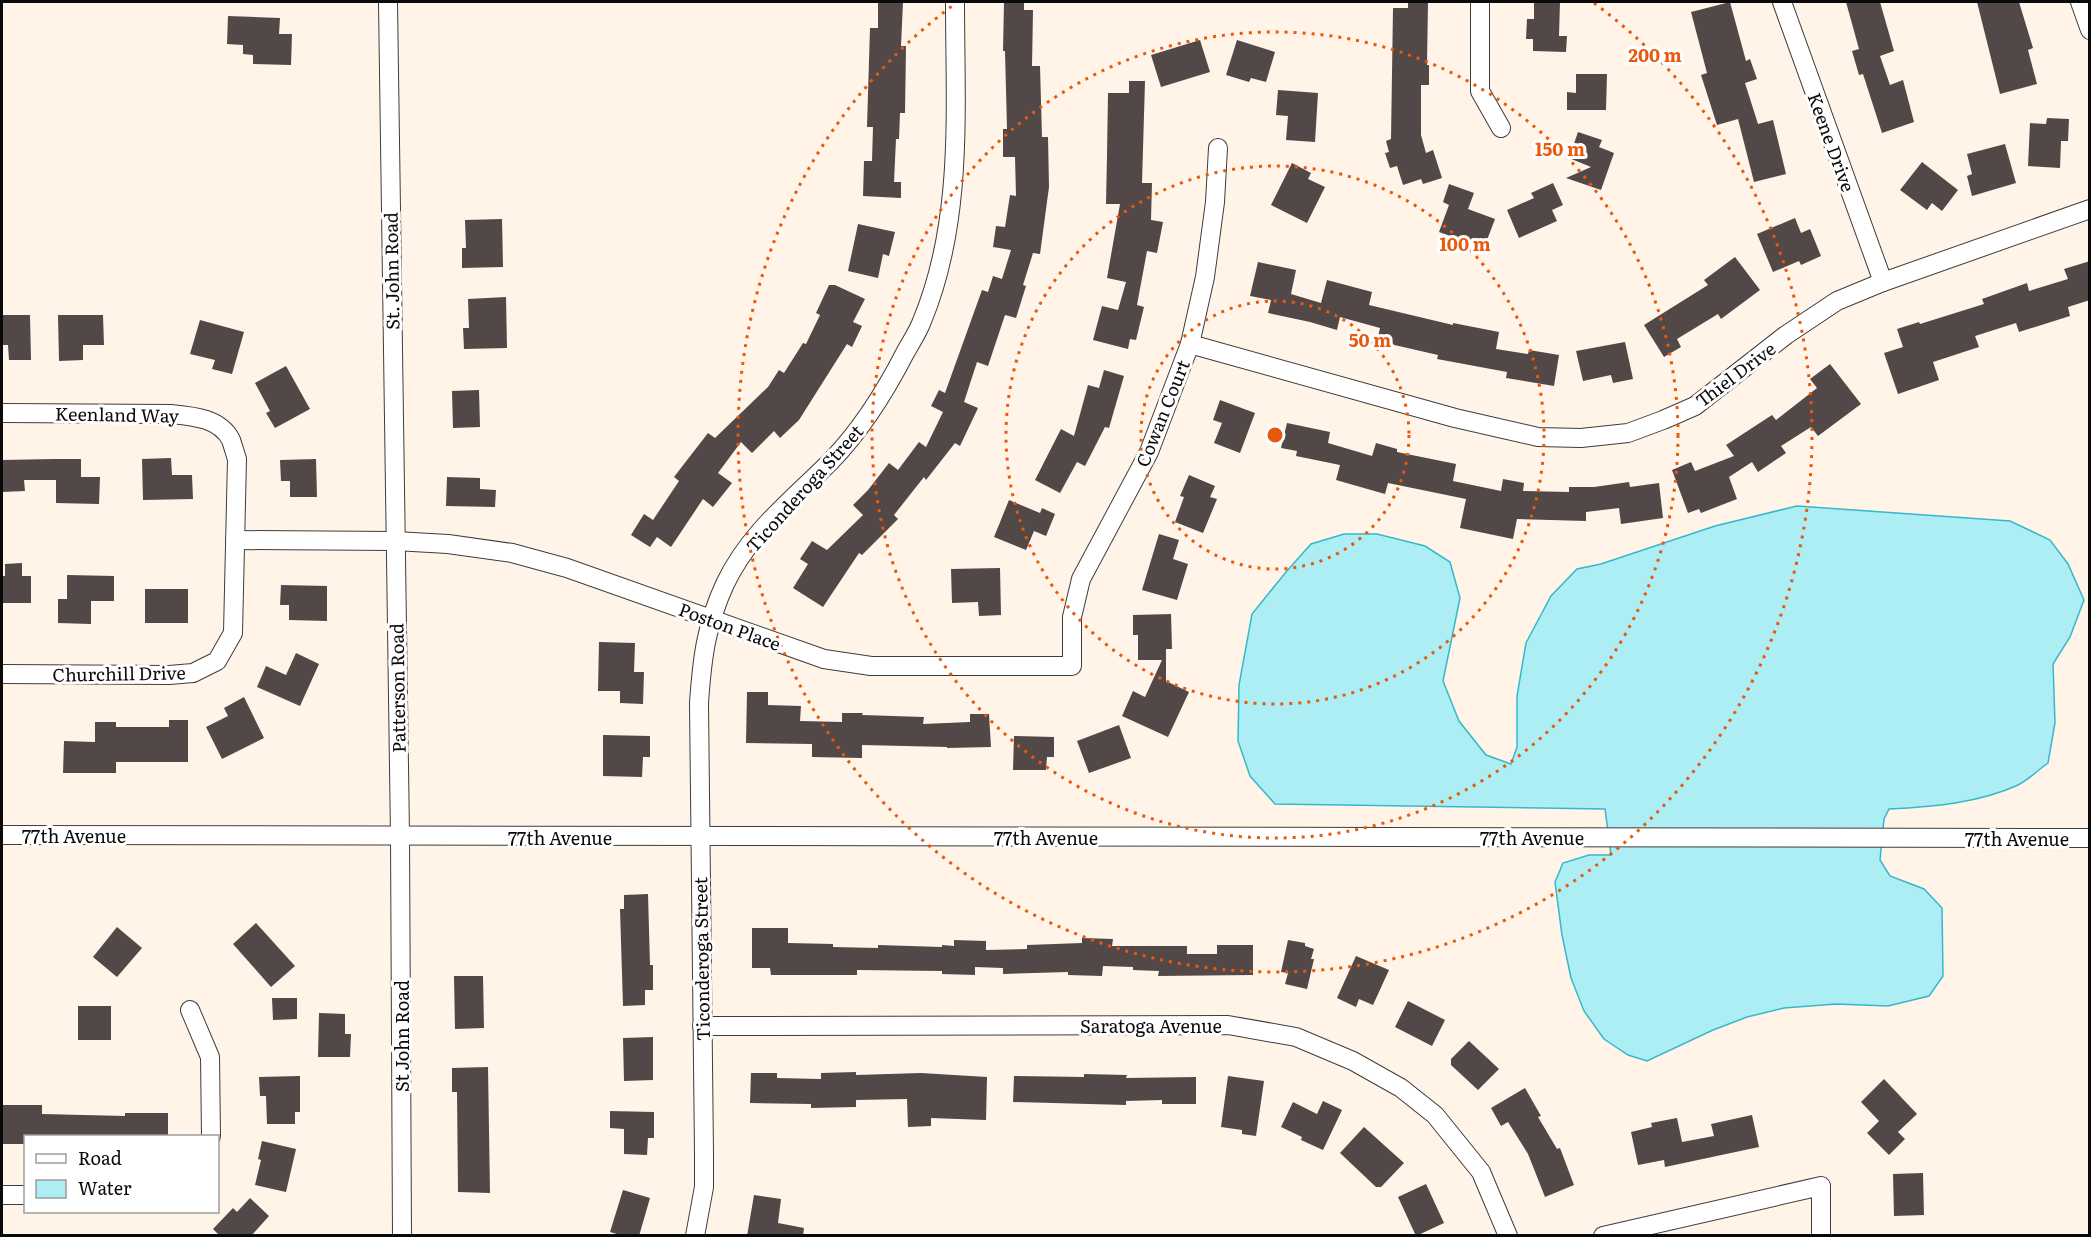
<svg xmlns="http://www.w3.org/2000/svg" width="2091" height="1237" viewBox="0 0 2091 1237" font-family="Literata,serif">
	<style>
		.water { fill: #adeef5; stroke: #35b8cb; stroke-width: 1.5 }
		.building { fill: #524847 }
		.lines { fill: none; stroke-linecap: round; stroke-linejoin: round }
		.minor-casing { stroke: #3d3d3d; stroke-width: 20 }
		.minor { stroke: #fff; stroke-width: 18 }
		.ring { fill: none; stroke: #e8590c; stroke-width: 3; stroke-dasharray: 3 6 }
		.labels { text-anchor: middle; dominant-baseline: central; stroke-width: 6; stroke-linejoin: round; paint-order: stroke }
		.street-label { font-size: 18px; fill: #0a0a0a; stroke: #fff }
		.centre { fill: #e8590c; stroke: #fff; stroke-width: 3 }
		.ring-label { font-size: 18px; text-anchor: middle; font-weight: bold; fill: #e8590c; stroke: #fff; stroke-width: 6; stroke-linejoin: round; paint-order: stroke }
	</style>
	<rect width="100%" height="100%" fill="#fff4e7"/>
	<path class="water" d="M1797,506L2010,521L2050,540L2068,564L2084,600L2070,637L2053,664L2055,723L2048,763C2038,770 2028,780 2018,785C1979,803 1932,807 1889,809L1884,819L1880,860L1890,876L1924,889L1942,908L1943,976L1929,996L1888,1006L1836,1004L1784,1008L1747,1017L1713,1030L1647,1061L1628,1055L1604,1039L1584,1011L1571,978L1562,935L1555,882L1563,863L1589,855H1611L1605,809L1275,804L1250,776L1238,741L1239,685L1252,614L1286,572L1311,544L1344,534H1377L1425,546L1450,562L1460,598L1443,681L1459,721L1486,755L1511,764L1517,747V696L1526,643L1551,596L1577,569L1601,564L1715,526Z"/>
	<g class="building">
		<path d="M878,2H903L901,46H906L905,113H900L899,139H896L894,182H901V198L863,196L864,161H872L873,127H867L870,28H878Z"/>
		<path d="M1004,2H1024V10H1033L1032,66H1040L1042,137H1048L1049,187L1040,254L1033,253L1023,285L1026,286L1016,318L1005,315L988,366L977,362L964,402L978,408L960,446L955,443L926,480L924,477L894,515L898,519L862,555L859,553L823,607L793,588L808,564L800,559L812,541L827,550L863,515L853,505L868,490L889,463L898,470L919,442L926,447L943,412L931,406L939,390L945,393L982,290L988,292L993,276L1002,279L1011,250L993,247L996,226L1005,227L1010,195L1016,196L1015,157H1003V129H1007L1005,51H1003Z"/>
		<path d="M1408,2H1428L1427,65H1429V85H1421V135L1426,153L1433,150L1442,178L1423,184L1421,179L1403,185L1397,166L1390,168L1385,153L1389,152L1386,141L1391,139L1393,8H1408Z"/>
		<path d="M1534,2H1560L1559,36H1567L1566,52L1533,51V39H1526L1527,19H1534Z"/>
		<path d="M1730,2L1746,61L1750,59L1757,79L1745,83L1758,124L1773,120L1786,174L1754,182L1738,119L1717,125L1701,75L1707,73L1691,12Z"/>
		<path d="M1846,2H1880L1894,51L1880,56L1890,85L1903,80L1914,122L1882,133L1863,74L1859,75L1852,51L1859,49Z"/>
		<path d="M1977,2H2019L2033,48L2028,50L2037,84L2000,94Z"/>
		<path d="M228,16L280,18L279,34H292L291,65L253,64V55L243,54V45L227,44Z"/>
		<path d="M1200,40L1210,72L1161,87L1151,55Z"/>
		<path d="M1237,40L1275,52L1266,82L1251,78L1249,82L1226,75Z"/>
		<path d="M1576,74H1607L1606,110H1567V92L1576,93Z"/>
		<path d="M1129,81H1145L1142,183H1152L1151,220L1163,222L1157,253L1147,251L1137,305L1144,307L1136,340L1130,339L1128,349L1093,340L1102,306L1118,310L1126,282L1107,278L1120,204H1106L1107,155L1108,93H1129Z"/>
		<path d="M1278,90L1318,93L1315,142L1286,140L1288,116L1276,115Z"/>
		<path d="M2047,118L2069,119L2068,141H2061L2060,168L2028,166L2030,123L2046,124Z"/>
		<path d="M1578,132L1602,140L1599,147L1614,153L1601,190L1566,178L1591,167L1569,158Z"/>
		<path d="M2005,144L2016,183L1972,196L1967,176L1972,174L1967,154Z"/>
		<path d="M1922,162L1958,190L1942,211L1932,203L1927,210L1900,190Z"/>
		<path d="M1292,163L1311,173L1308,179L1325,187L1307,223L1271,205Z"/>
		<path d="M1553,183L1563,205L1552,210L1557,221L1519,238L1507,210L1534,198L1531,193Z"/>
		<path d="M1449,184L1474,193L1468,209L1495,219L1484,248L1439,232L1449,205L1443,202Z"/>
		<path d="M1795,218L1801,233L1810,229L1821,256L1801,265L1799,261L1773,272L1757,234Z"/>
		<path d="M502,219L503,267L462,268V248H466L465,220Z"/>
		<path d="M858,224L895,232L889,256L883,254L878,278L848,271Z"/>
		<path d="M1735,257L1760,290L1721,319L1718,314L1677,339L1681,347L1664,357L1644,325L1708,285L1704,280Z"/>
		<path d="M2090,261V300L2068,307L2070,316L2019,332L2016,323L1975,336L1979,347L1933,362L1939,380L1898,394L1884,353L1903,347L1897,329L1919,322L1920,324L1984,304L1982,299L2027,283L2029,291L2068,279L2064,269Z"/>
		<path d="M1258,262L1296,270L1291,294L1321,303L1327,280L1372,292L1369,305L1453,325V323L1499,332L1496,349L1528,354L1529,350L1559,355L1554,386L1506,378L1507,372L1437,359L1438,355L1377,341L1380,328L1340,317L1337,330L1310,322L1268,313L1271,300L1250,296Z"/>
		<path d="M829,285H835L865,299L853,322L862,326L852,347L847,344L799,420L780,438L774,431L752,453L741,442L718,473L732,483L713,507L703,499L671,547L657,537L650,547L631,535L644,514L653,520L679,481L674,477L708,433L715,438L768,387L779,370L784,373L803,343L806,344L820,315L816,313Z"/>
		<path d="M506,297L507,348L464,349L463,328H469L468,299Z"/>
		<path d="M2,315H30L31,360H9L8,345H2Z"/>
		<path d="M58,315H103L104,345H83V360L59,361Z"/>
		<path d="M200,320L244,332L232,374L212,369L215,360L190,354Z"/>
		<path d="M1625,342L1633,379L1613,383L1611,375L1583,381L1576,351Z"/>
		<path d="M1830,364L1861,404L1818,436L1811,427L1781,446L1786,453L1758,472L1752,462L1729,477L1737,499L1701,513L1699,509L1688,513L1672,470L1691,462L1695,471L1734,456L1726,445L1772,415L1776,420L1817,388L1810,379Z"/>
		<path d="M286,366L310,409L275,428L266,413L270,411L255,383Z"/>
		<path d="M1104,370L1124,376L1109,428L1105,427L1085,466L1077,462L1060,493L1035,480L1061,429L1074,436L1088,385L1099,388Z"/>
		<path d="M479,390L480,427L453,428L452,391Z"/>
		<path d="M1220,400L1255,413L1240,453L1214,443L1222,423L1213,420Z"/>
		<path d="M1287,423L1330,432L1328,443L1372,456L1376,443L1397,449V452L1456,464L1453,481L1501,491L1503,479L1524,483L1523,491L1569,492V487H1594L1629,482L1630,487L1659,483L1663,518L1621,524L1619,508L1586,512V521L1517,519L1513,539L1460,528L1466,499L1388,483L1385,494L1336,480L1340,465L1296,456L1297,451L1281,448Z"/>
		<path d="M171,458L172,475H192L193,499L143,500L142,459Z"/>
		<path d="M54,459H81V477H100L99,504L56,503V480H24L25,491L2,492V460Z"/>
		<path d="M316,459L317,497H290V481H281L280,460Z"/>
		<path d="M1189,475L1215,486L1210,497L1217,499L1203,533L1175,522L1184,497L1180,496Z"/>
		<path d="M447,477L480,478V489L496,490L495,507L446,506Z"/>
		<path d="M1009,500L1040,513L1042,508L1055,514L1046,536L1034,531L1026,550L994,537Z"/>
		<path d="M1159,534L1179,540L1173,559L1188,564L1177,600L1142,590Z"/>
		<path d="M22,563V576H31V603H2V576H5V564Z"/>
		<path d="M1000,568L1001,615L979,616L978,602L952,603L951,569Z"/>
		<path d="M67,575L114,576V601H91V624L58,623V599H67Z"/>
		<path d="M281,585L327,586V621L289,620V605H280Z"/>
		<rect x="145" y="589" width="43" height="34"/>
		<path d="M1171,614L1172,649H1166V681L1189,692L1168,737L1122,716L1133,691L1145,697L1162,660H1138V635H1133V615Z"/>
		<path d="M599,642L635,643L634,672H644L643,704L620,703V691H598Z"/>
		<path d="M296,653L319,664L300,706L257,687L266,666L286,675Z"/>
		<path d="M747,692H768V705L801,706L800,721L842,722V713H863L862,715L924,717L923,724L970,722V714H989L991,747L947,748V747L862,745V758L812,757V744L746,743Z"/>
		<path d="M244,697L264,738L222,759L206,727L228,716L224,708Z"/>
		<path d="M169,720H188V762H116V773H63L64,741L95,742V722H116V727H169Z"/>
		<path d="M1119,725L1131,758L1089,773L1077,741Z"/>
		<path d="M603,735L650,736V757H643L642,777L603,776Z"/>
		<path d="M1014,736L1054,737V757H1047L1046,770H1013Z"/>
		<path d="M648,894L650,965H653V990H645V1005L623,1006L620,909H624V895Z"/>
		<path d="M256,923L295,966L271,987L233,944Z"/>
		<path d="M117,927L142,948L117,977L93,957Z"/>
		<path d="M752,928H788V943L833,944V947L878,948V945L942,947V945L954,946V940L986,941V950L1027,949V945L1082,943V938L1113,939L1112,946H1187V954H1217V945H1253V975L1158,976L1159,971L1133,970V967L1103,966L1102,976L1068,975V972L1003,974V968L975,967V975L942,974V971L857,970V975H771L770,968H752Z"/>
		<path d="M1288,940L1305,943V946L1314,949L1311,959H1314L1307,989L1285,984L1288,973L1281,972Z"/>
		<path d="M1356,956L1389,970L1373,1005L1359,999L1356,1007L1337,998Z"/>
		<path d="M454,976H483L484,1028L455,1029Z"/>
		<path d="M272,998H297V1019L273,1020Z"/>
		<path d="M1408,1001L1445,1020L1432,1046L1395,1027Z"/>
		<rect x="78" y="1006" width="33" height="34"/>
		<path d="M319,1013L345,1014V1034H351L350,1057H318Z"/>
		<path d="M653,1037V1080L624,1081L623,1038Z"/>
		<path d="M1469,1041L1499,1069L1478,1090L1451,1065V1059Z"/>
		<path d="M488,1067L490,1193L458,1192L457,1092H452V1068Z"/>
		<path d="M856,1072V1075L921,1073L987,1077L986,1120L931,1118V1126L908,1127L907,1099L856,1100V1107L811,1108V1104L750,1103L751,1073H777V1078L821,1079V1073Z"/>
		<path d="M1084,1074L1127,1075L1126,1078L1196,1077V1104H1162V1100L1126,1101V1105L1013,1102L1014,1076L1084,1077Z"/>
		<path d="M300,1076V1112H295V1124H267L266,1096H260L259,1077Z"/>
		<path d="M1228,1076L1264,1081L1256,1136L1242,1134V1130L1221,1127Z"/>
		<path d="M1884,1079L1917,1114L1898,1132L1905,1139L1889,1155L1867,1133L1879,1121L1861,1102Z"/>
		<path d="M1525,1088L1541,1116L1538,1117L1557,1149L1560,1148L1574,1185L1545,1197L1528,1154L1508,1122L1501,1126L1491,1108Z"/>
		<path d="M1323,1101L1342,1110L1323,1150L1301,1140L1302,1137L1281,1127L1293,1102L1317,1114Z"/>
		<path d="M2,1105H42V1114L125,1116V1113H168V1137H26V1144H2Z"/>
		<path d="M610,1111L654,1112V1138H648L647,1155L624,1154V1129L610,1128Z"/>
		<path d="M1752,1115L1759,1147L1665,1167L1664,1160L1638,1165L1631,1132L1652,1127L1651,1123L1677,1118L1682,1142L1714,1136L1711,1124Z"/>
		<path d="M1364,1127L1404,1163L1381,1187H1376L1340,1153Z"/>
		<path d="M262,1141L296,1149L286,1192L255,1185L261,1160L258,1159Z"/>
		<path d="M1923,1173L1924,1215L1894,1216L1893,1174Z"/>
		<path d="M1426,1184L1444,1223L1416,1236L1398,1197Z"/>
		<path d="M623,1190L650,1198L639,1236H624L610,1232Z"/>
		<path d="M754,1195L781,1199L778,1223L804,1228L803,1236H747Z"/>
		<path d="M250,1198L269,1216L251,1236H220L213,1229L233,1208L237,1212Z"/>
	</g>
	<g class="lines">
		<g class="minor-casing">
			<g id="minor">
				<path d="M388,2L400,836L402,1236"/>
				<path d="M1480,2V91L1501,128"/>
				<path d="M1782,2L1883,282"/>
				<path d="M2080,2L2090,30"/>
				<path d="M1190,344L1455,418L1538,437L1581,438L1628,433L1663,420L1695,406L1786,335L1837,301L1883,282L2090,209"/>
				<path d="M2,413L171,414C192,416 220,418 231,440C233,446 235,453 237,459L233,633L217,661L193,673L169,675L2,674"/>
				<path d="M235,540L395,541L448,544L512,553L567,568L824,659L871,666H1072V617L1081,579L1149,452L1190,344L1205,277L1215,202L1218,148"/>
				<path d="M2,835L2090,838"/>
				<path d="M190,1010L210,1057L211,1136"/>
				<path d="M702,1026L1228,1025L1296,1037L1353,1061L1401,1088L1435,1115L1481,1172L1508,1236"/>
				<path d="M2,1195H26"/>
				<path d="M695,1236L704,1187V1154L699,703C702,659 706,625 725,584C749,533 792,500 831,461C862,429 885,392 905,353C911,342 918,332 922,321C964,220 955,108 955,2"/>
				<path d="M1603,1236L1821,1186V1236"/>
			</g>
		</g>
		<use href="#minor" class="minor"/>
	</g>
	<g class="ring">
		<circle cx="1275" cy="435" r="134"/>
		<circle cx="1275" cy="435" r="269"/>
		<circle cx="1275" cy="435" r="403"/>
		<path d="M1594 3A537 537 0 1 1 956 3"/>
	</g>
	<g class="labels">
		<g class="street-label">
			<text transform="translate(1832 142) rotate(70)">Keene Drive</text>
			<text transform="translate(391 271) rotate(-91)">St. John Road</text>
			<text transform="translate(1735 374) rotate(-37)">Thiel Drive</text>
			<text transform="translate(1162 413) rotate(-68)">Cowan Court</text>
			<text transform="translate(117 414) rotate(1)">Keenland Way</text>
			<text transform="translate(804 488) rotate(-48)">Ticonderoga Street</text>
			<text transform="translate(730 626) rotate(20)">Poston Place</text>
			<text transform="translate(119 673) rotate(-1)">Churchill Drive</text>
			<text transform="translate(397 688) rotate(-91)">Patterson Road</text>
			<text x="74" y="835">77th Avenue</text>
			<text x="560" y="837">77th Avenue</text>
			<text x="1046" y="837">77th Avenue</text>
			<text x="1532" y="837">77th Avenue</text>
			<text x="2017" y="838">77th Avenue</text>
			<text transform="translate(701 959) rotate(-91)">Ticonderoga Street</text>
			<text x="1151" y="1025">Saratoga Avenue</text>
			<text transform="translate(401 1036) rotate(-90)">St John Road</text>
		</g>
	</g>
	<circle cx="1275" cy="435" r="9" class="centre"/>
	<g class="ring-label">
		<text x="1655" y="62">200 m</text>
		<text x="1560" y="156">150 m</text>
		<text x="1465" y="251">100 m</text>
		<text x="1370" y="347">50 m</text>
	</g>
	<rect width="2091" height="1237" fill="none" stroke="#0a0a0a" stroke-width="6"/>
	<rect x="24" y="1135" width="195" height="78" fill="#ffffff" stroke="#9d9d9d" stroke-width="1.5"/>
	<rect x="36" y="1154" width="30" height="9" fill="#ffffff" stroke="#9d9d9d" stroke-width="1.5"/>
	<text x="78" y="1165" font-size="18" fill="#0a0a0a">Road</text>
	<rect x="36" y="1180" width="30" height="18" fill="#adeef5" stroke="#9d9d9d" stroke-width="1.5"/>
	<text x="78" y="1195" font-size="18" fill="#0a0a0a">Water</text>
</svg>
